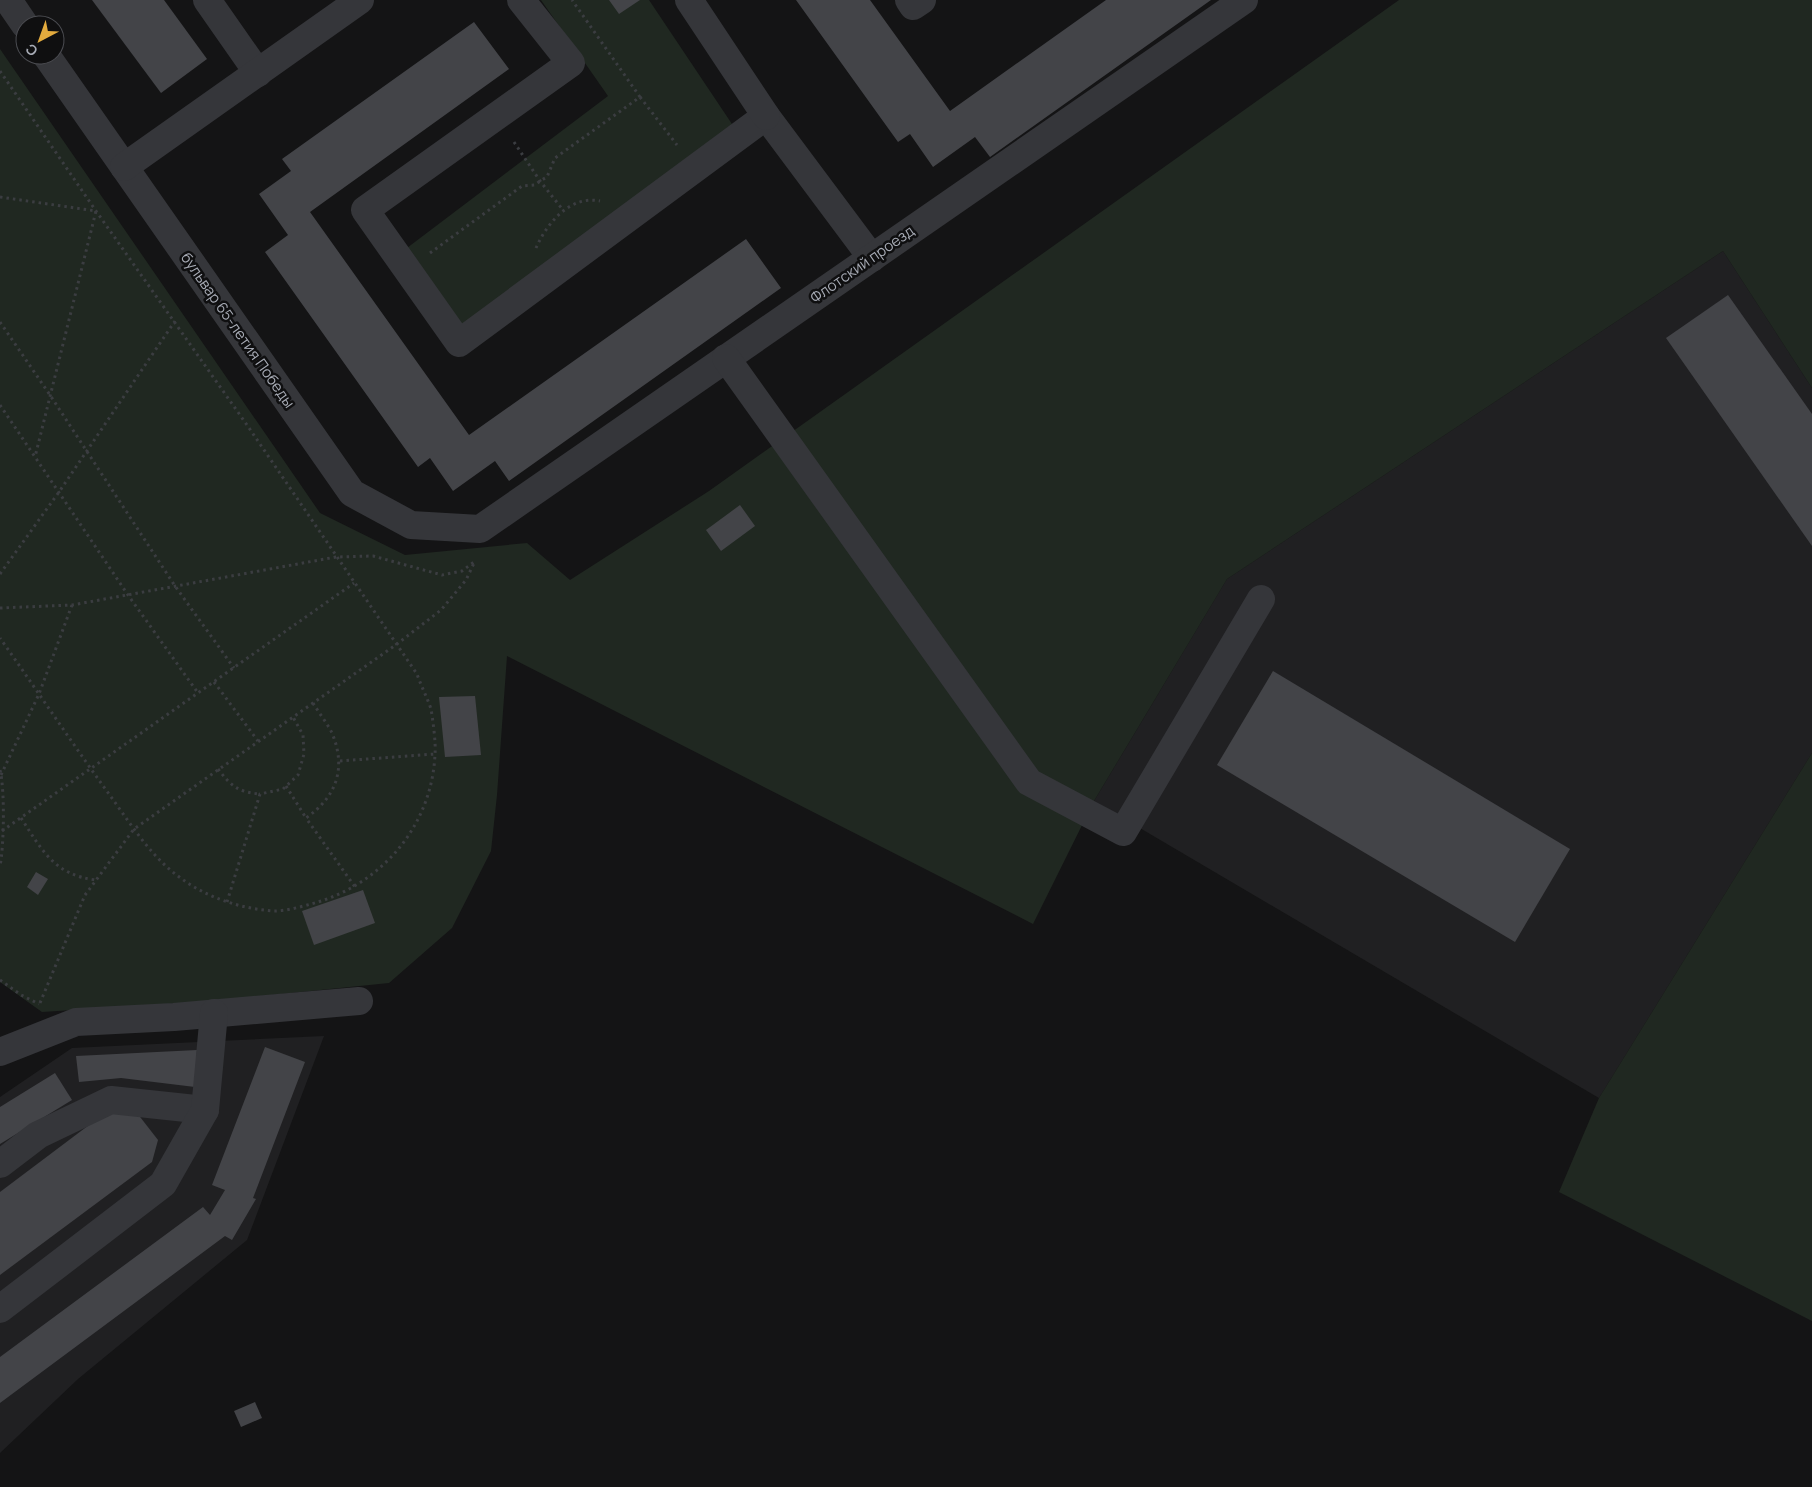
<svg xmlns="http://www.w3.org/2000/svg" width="1812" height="1487" viewBox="0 0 1812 1487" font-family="Manrope,sans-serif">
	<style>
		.built { fill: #202022 }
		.green { fill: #202821 }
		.building { fill: #434448 }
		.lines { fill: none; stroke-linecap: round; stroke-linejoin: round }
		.path { stroke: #3b3d41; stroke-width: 3; stroke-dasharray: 2.5 4; stroke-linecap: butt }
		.minor { stroke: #35363a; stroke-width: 28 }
		.labels { text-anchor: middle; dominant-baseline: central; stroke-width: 5; stroke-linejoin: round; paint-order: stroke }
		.street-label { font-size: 15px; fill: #a7abb5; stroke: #0f0f10 }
	</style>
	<rect width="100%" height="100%" fill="#141415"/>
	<g class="built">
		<path d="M1723,251L1812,388V753L1599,1098L1094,801L1227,579Z"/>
		<path d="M324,1036L247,1240L78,1379L0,1453V1097L72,1048Z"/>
	</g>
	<g class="green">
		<path d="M541,0H649L734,127L462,334L403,251L608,96Z"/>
		<path d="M1399,0H1812V388L1723,251L1227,579L1094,801L1033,924L507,656L497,795L491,851L452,928L389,983L213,1001L42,1012L0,982V49L320,513L405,555L527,543L570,580L709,491Z"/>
		<path d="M1812,753V1321L1559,1192L1599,1098Z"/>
	</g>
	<g class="building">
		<path d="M92,0H164L207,59L161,93Z"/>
		<path d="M609,0H640L619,14Z"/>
		<path d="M796,0H870L950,111L1106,0H1211L990,157L975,137L933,167L910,134L898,142Z"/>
		<path d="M474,22L509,69L310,212L469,435L746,239L781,288L509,481L495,461L453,491L430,458L418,467L265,252L288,235L259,194L291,171L282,159Z"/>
		<path d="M1728,295L1812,414V546L1666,338Z"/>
		<path d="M740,505L755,526L721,551L706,530Z"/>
		<path d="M1273,671L1570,849L1515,942L1217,765Z"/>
		<path d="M475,696L481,755L445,757L439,697Z"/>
		<path d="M36,872L48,879L38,895L27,887Z"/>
		<path d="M363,890L375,923L314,945L302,911Z"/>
		<path d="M265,1047L305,1062L253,1198L256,1199L232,1240L225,1236L0,1403V1357L203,1207L210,1215L225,1190L212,1185Z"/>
		<path d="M197,1050L195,1087L121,1078L79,1082L76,1056Z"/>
		<path d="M55,1073L72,1100L0,1144V1107Z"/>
		<path d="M118,1111L137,1113L158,1140L152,1162L0,1275V1192L93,1122Z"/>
		<path d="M255,1402L262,1418L241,1427L234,1411Z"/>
	</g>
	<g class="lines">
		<g class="path">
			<path d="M0,71L96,211L247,425L417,674C421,686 427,697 431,709C433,721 436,743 435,754C432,827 380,886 311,904C300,907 286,911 274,911C242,909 208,898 182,879C150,857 129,821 106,790C70,740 36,689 0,638"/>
			<path d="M640,97L677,145"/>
			<path d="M514,142L540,181L563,210"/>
			<path d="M0,197L96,211L35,457"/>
			<path d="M536,248C547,223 570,195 600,201"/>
			<path d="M430,253L522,186L535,185L540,181L547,177L555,158L640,97L572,0"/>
			<path d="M0,322L50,395L175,586L234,668"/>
			<path d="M0,405L128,595L198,693"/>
			<path d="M0,574L59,492L175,321"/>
			<path d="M0,608L72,605L336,557L373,556L442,575L462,571L474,562"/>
			<path d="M214,682L258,741"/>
			<path d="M313,703C319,713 327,723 332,733C347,769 336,797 306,818L355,887"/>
			<path d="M340,761L435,754"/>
			<path d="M218,769C231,786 238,792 260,794"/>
			<path d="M0,770C5,790 4,846 0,866"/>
			<path d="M1,775L39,694L72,605"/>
			<path d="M286,786L306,818"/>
			<path d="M21,818C42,850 54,875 96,880"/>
			<path d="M2,831L354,583"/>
			<path d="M227,902L260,794L283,789L298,775L304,754L303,735L293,717"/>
			<path d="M0,980L21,995L39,1004"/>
			<path d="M40,1003L85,895L134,829L397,644L441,610L466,580L475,561"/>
		</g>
		<g class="minor">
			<path d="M8,0L25,25"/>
			<path d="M207,0L258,73"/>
			<path d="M521,0L571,63L365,210L459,343L766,116L872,258"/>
			<path d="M689,0L766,116"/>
			<path d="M909,0L913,6L922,0"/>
			<path d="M46,55L352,493L411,525L480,529L1244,0"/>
			<path d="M124,167L360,0"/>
			<path d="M726,358L1029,782L1123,832L1261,599"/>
			<path d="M0,1052L76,1022L174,1017L359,1001"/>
			<path d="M0,1164L38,1135L111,1100L205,1110"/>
			<path d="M0,1309L163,1184L205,1110L214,1013"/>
		</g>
	</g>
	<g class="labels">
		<g class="street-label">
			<text transform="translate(862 264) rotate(-35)">Флотский проезд</text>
			<text transform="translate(238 330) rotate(55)">бульвар 65-летия Победы</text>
		</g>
	</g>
	<g transform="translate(40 40) rotate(221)"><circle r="24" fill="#0f0f10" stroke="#4c4d52"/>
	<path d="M0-4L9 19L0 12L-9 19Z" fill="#e3ab3e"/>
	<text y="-8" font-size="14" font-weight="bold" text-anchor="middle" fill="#a7abb5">С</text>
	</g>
</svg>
